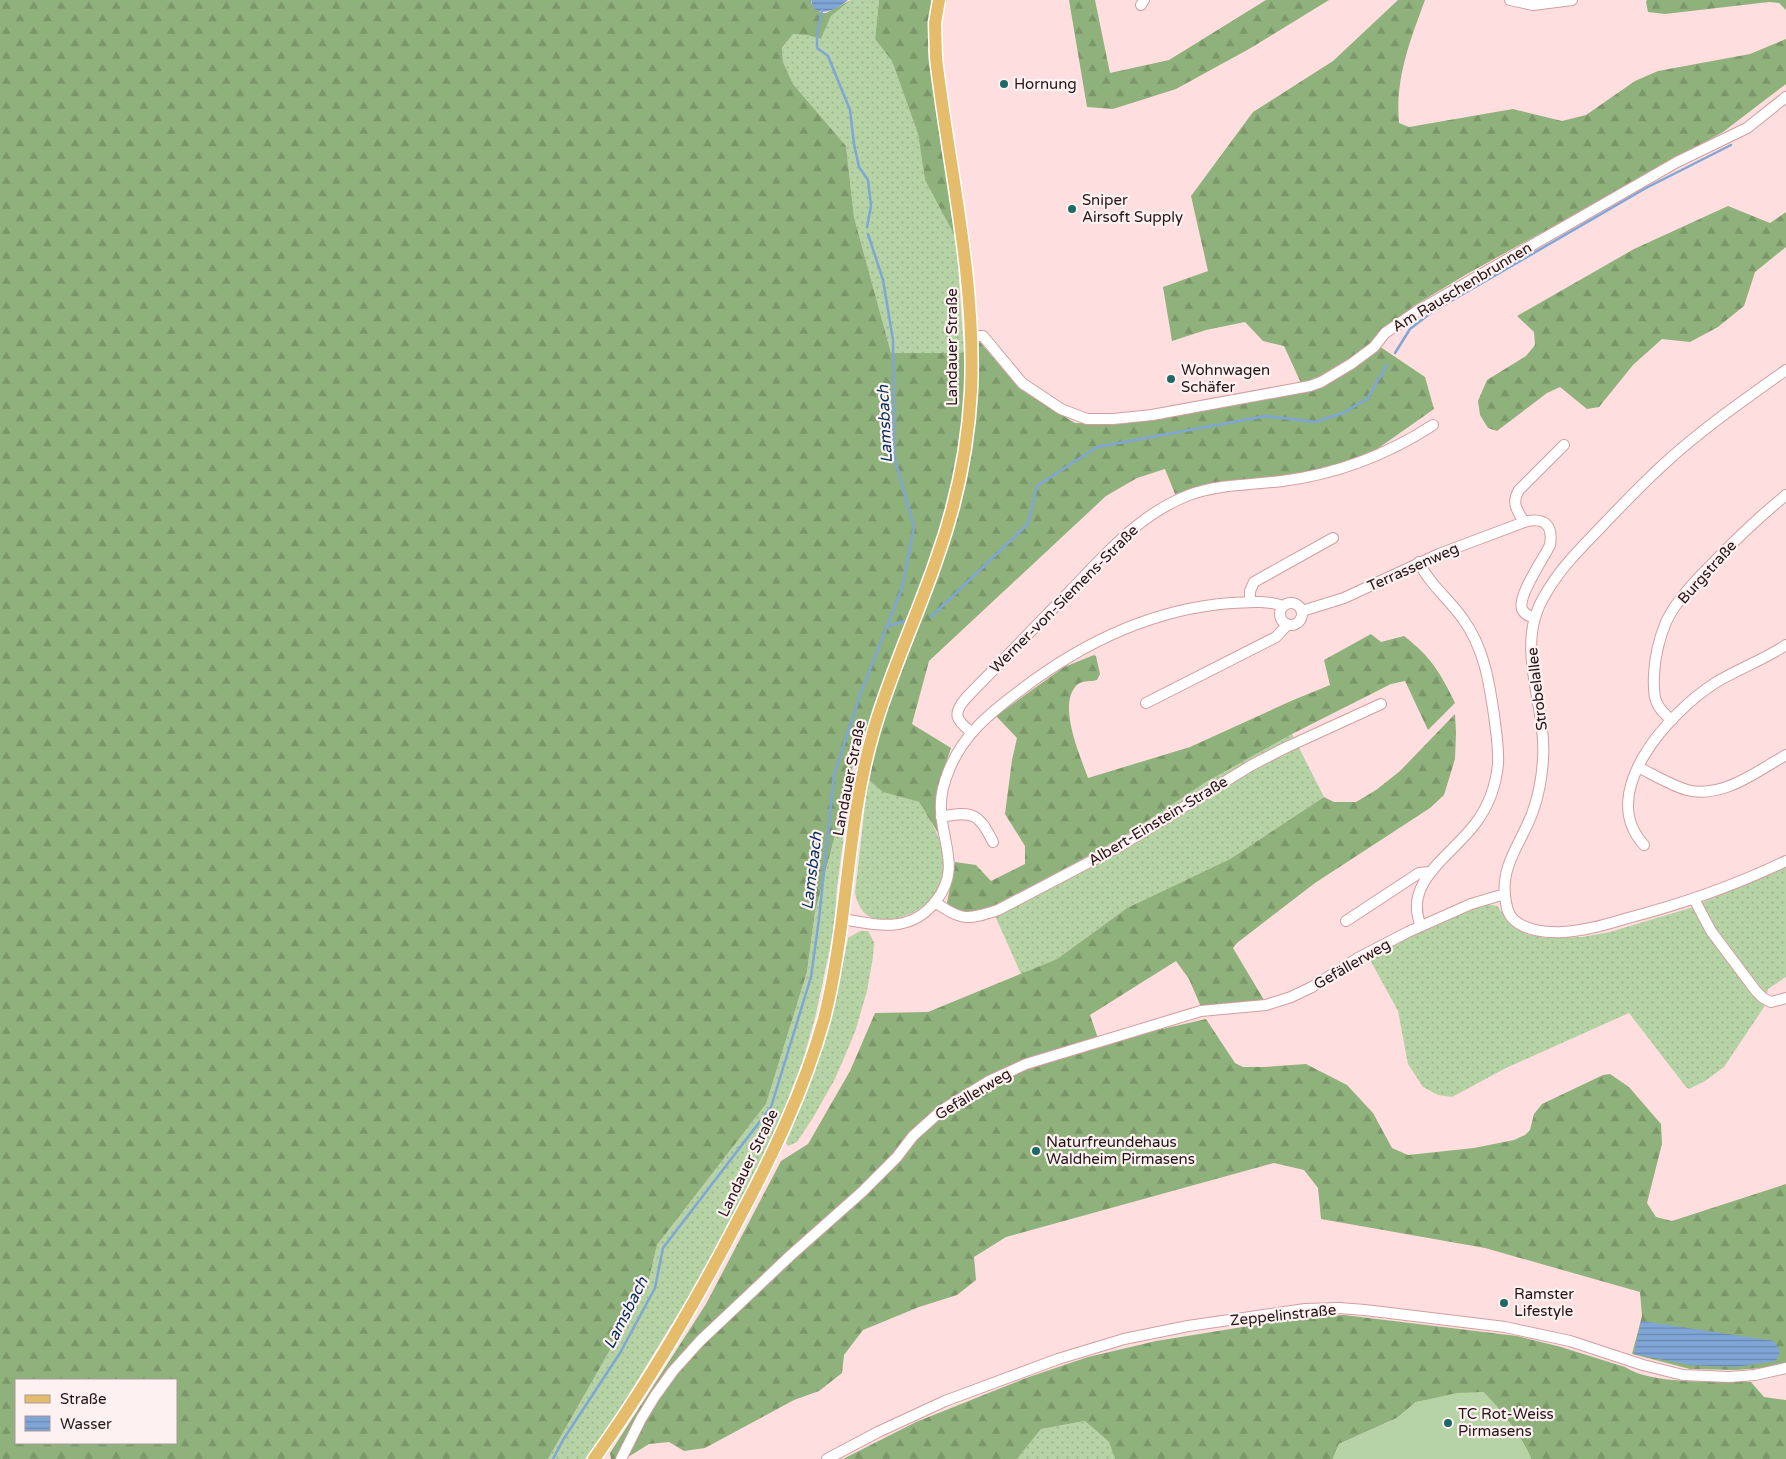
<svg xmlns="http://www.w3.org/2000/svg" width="1786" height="1459" viewBox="0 0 1786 1459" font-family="'Varela Round',sans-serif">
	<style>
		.grass { fill: url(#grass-dots) }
		.forest { fill: url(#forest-firs); fill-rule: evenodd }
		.garden { fill: #b5d3a4 }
		.water { fill: url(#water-rules) }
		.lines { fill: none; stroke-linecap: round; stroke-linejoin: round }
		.stream { stroke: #7fa6d7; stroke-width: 2.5 }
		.minor-casing { stroke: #d29ea1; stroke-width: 12 }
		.major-casing { stroke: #fff; stroke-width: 15 }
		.minor { stroke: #fff; stroke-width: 10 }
		.major { stroke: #e5bc6c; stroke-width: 12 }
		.poi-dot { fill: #1c6968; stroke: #fdf1f2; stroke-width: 2 }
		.labels { text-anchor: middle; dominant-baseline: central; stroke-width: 4.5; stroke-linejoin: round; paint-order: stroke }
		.poi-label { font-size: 15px; fill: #261415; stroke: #fdf1f2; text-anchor: start }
		.street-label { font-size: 15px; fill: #261415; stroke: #fdf1f2 }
		.water-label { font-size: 16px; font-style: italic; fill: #052e5a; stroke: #fdf1f2 }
	</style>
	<defs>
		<pattern id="grass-dots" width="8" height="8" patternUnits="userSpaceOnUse" patternTransform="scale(1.25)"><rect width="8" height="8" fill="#b5d3a4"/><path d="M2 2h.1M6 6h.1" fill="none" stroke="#9cb48c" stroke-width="1.8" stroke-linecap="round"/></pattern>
		<pattern id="forest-firs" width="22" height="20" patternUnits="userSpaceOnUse" patternTransform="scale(1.25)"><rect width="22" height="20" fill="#8fb17b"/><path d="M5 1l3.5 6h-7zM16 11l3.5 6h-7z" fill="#7b9769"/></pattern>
		<pattern id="water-rules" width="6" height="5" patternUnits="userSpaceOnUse" patternTransform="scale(1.25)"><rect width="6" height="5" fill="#7fa6d7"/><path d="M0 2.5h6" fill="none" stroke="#6886ad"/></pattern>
	</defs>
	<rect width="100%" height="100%" fill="#ffdedf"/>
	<g class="grass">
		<path d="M851,0H879L875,39L892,61L918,134L925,180L956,236L964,353H891L854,217L846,146L793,84L783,62L782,49L793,33L807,35L821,39L831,16Z"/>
		<path d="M1292,734L1324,797L1230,859L1127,908L1057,959L1021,974L991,907L1129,833L1206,782Z"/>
		<path d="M853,766L837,887L834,929L815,1018L803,1060L785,1107L749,1187L702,1275L615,1417L585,1459H548L648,1283L657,1245L766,1104L807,972L815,912Z"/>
		<path d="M868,778L884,792L919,802C930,820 941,836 944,858C947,890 924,914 893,919C871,922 860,915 855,893Z"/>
		<path d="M1786,866V977L1768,989L1764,1007L1724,1067L1705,1081L1689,1089L1686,1087L1629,1013L1506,1068L1452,1097L1438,1095L1423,1087L1408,1064L1398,1011L1369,958L1424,930L1486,904L1497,906L1513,926L1526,934L1546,938L1582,937L1610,932L1690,908Z"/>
		<path d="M860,931H868L874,942L873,957L867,991L855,1032L835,1079L814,1116L797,1142L788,1146L786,1143L809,1087L833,1013L848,938Z"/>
		<path d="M1085,1421L1109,1442L1115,1459H1017L1041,1429Z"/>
	</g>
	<g class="forest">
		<path d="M0,0H811V3L821,13H826L851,0L831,16L821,39L807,35L793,34L782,48L783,62L793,84L846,146L854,217L891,353H964L979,341L1020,389L1075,423L1114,424L1296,390L1379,346L1425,377L1434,409L1370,454L1311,473L1210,484L1175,494L1165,469L1137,478L1106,496L929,661L912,724L951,748L937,791L938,833L919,802L883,792L853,766L815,912L807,972L766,1104L657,1245L648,1283L548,1459H0ZM16,1380H176V1443H16Z"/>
		<path d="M879,0H947L928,49L955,236L925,180L918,134L892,61L875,39Z"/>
		<path d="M1069,0H1095L1110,73L1169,60L1266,0H1329L1249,49L1176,89L1113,109L1087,107Z"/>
		<path d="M1398,0H1425C1410,41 1395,78 1399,123L1409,127L1513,109L1562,121L1586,115L1635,81L1658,71L1750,54L1786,39V84L1723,132L1467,274L1412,307L1397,322L1363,352L1311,383H1301L1284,346L1263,341L1245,322L1206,330L1172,341L1163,287L1208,271L1191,196L1253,112L1333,61Z"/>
		<path d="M1647,0H1786V10L1779,3L1769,2L1665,14L1648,12L1646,2Z"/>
		<path d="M1728,206L1770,223L1786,212V247L1755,272L1744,306L1718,327L1690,342L1662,339L1633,365L1599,407L1587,409L1560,387L1547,393L1497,431L1488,428L1480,415L1478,401L1487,380L1526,356L1535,345L1534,332L1517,316L1634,249Z"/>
		<path d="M1371,634L1381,642L1404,636C1431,657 1440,672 1455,703L1428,730L1405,681L1391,684L1292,734L1206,782L1129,833L1073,864L991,907L966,915L953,910L947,903L955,862L976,865L991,881L1025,864V846L1005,814L1012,760L1017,738L996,716L1064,667L1094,655L1096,656L1100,674L1097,680C1091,682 1084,680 1078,684C1056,703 1080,755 1088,778L1190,747L1291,701L1330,685L1324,660Z"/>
		<path d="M1455,714L1456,733L1455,759L1444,795L1430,808L1315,883L1237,943L1233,948L1264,1000L1201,1007L1189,979L1176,961L1090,1015L1101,1047L1149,1032L1206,1019L1235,1063L1243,1067H1264L1306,1064L1347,1085L1373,1113L1392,1148L1408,1155L1474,1148L1514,1140L1525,1135L1530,1130L1534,1114L1542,1104L1603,1075L1610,1074L1629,1087L1661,1124L1662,1144L1647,1203L1656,1217L1672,1221L1786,1184V1366L1736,1370L1690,1369L1632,1354L1642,1316L1640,1292L1485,1248L1321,1219L1318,1188L1304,1170L1274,1163L1006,1237L974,1257L976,1280L957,1295L919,1307L863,1330L844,1355L842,1373L819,1391L794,1400L705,1448L684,1451L669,1442L649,1444L625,1459H611L610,1453L706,1304L781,1161L808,1144L850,1071L875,1013L928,1012L1057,959L1127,908L1230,859L1324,797L1334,802H1356L1376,790L1400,771Z"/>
		<path d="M1344,1315L1517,1336L1561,1347L1625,1367C1651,1385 1718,1381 1751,1382L1764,1397L1786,1400V1459H1531C1524,1439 1499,1407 1483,1392L1416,1402L1397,1418L1339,1444L1333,1459H1115L1109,1442L1085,1421L1041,1429L1017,1459H843L916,1422L1026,1378L1088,1357L1156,1341L1299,1318Z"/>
	</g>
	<path class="garden" d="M1483,1392C1499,1407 1524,1439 1531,1459H1333L1339,1444L1397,1418L1416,1402L1457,1393Z"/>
	<g class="water">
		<path d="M811,0H848C838,9 814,21 811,0Z"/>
		<path d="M1641,1321L1774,1341L1780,1351L1776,1361L1735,1367L1690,1365L1634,1354Z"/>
	</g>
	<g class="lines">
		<g class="stream">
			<path d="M822,10L817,36V48L828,56L850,110L854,144L859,167L868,180L871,206L867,227"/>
			<path d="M1395,353L1410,329L1432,312L1646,188L1731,145"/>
			<path d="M931,617L1028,524L1037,486L1097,447L1266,416L1315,422L1343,413L1367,399L1387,365"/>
			<path d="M888,626L905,621"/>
			<path d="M553,1459L563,1440L620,1353L655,1288L663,1248L771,1107L811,977L819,919L834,775L860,695L902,588L914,527L894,456L893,340L883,280L868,234"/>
		</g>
		<g class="minor-casing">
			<g id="minor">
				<path d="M1510,0L1533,5L1572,0"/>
				<path d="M1141,5L1144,0"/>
				<path d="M971,336H983L1022,383L1061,409L1087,419H1113L1152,415L1310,386L1321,382L1351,364L1374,347L1385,333L1419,310L1677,162L1747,128L1786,97"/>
				<path d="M1786,370C1744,400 1702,429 1664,464C1643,483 1623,504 1603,525C1582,547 1560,568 1545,595C1513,646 1547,705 1543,759C1542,777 1539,794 1533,811C1523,840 1501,864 1505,896C1506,904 1507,913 1513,919C1525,931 1547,933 1563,932C1585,931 1607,924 1628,918C1682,904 1736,885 1786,861"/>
				<path d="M1524,522C1517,510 1511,503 1519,490L1564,445"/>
				<path d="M1419,562C1429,584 1450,600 1463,619C1484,648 1489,681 1494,715C1496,732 1499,748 1498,764C1496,785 1488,807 1475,824C1452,855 1402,882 1421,926"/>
				<path d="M1250,602V591L1254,582L1333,538"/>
				<circle cx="1291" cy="614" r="11"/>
				<path d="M1302,611L1344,598L1439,554L1527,521C1546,518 1553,526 1550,545C1544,558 1517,596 1522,609C1524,614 1529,616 1534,618"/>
				<path d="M1146,703L1276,637L1287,625"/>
				<path d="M1672,720C1654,707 1653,696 1654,674C1655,656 1659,639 1666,622C1676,601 1694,582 1711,565C1735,540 1759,517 1786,495"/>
				<path d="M971,732C956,720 952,714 966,698C1000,663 1034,628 1069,592C1105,555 1139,514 1189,495C1219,484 1250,485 1282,481C1337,474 1387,455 1433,425"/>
				<path d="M1638,767C1654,775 1670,785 1687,790C1723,799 1757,771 1786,755"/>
				<path d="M941,817C973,810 979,814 993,842"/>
				<path d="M1644,845C1595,792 1671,711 1715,683C1738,669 1763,660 1786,645"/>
				<path d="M1694,899L1711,931L1756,991L1763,998L1771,1002L1786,998"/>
				<path d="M935,902C961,921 968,920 998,910L1122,845L1252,765L1287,747L1381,704"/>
				<path d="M842,919C878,925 910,934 936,901C961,869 942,844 941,810C940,797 944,782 949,770C963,735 989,714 1018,692C1080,644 1152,609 1231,603C1249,602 1267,600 1283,606"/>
				<path d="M1346,921L1419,873L1430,872"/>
				<path d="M621,1459L641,1419L655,1396L673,1371L700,1341L791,1255L862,1192L897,1157L913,1136L942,1110L989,1081L1026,1064L1201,1011L1266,1005L1291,997L1312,987L1358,958L1408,932L1471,904L1505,894"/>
				<path d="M827,1459L878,1432L945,1401L1058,1359L1124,1339L1188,1326L1305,1309L1339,1308L1365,1310L1505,1327L1570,1341L1643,1365L1683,1375L1729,1377L1755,1375L1786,1368"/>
			</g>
		</g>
		<g class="major-casing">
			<path id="major" d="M594,1459C647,1385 694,1305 736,1224C771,1158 804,1091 824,1019C848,925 846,826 873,733C890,673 917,617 937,558C956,505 968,447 971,391C976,278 949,169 936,58L935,23L939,0"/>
		</g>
		<use href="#minor" class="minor"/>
		<use href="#major" class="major"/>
	</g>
	<g class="poi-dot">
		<circle cx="1004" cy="84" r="5"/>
		<circle cx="1072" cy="209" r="5"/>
		<circle cx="1171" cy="379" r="5"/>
		<circle cx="1036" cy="1151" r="5"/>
		<circle cx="1504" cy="1303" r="5"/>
		<circle cx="1448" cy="1423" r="5"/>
	</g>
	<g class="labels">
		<g class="poi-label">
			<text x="1014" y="84">Hornung</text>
			<text x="1082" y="200">Sniper<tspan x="1082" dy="17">Airsoft Supply</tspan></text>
			<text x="1181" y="370">Wohnwagen<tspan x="1181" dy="17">Schäfer</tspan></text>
			<text x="1046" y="1142">Naturfreundehaus<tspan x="1046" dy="17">Waldheim Pirmasens</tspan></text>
			<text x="1514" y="1294">Ramster<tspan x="1514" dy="17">Lifestyle</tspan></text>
			<text x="1458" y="1414">TC Rot-Weiss<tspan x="1458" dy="17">Pirmasens</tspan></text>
		</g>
		<g class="street-label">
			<text transform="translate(1462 287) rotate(-31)">Am Rauschenbrunnen</text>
			<text transform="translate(952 347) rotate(-90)">Landauer Straße</text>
			<text transform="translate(1413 567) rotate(-24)">Terrassenweg</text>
			<text transform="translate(1707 572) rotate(-48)">Burgstraße</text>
			<text transform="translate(1064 599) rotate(-45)">Werner-von-Siemens-Straße</text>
			<text transform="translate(1537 689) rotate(-97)">Strobelallee</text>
			<text transform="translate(849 778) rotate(-79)">Landauer Straße</text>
			<text transform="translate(1158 821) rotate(-31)">Albert-Einstein-Straße</text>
			<text transform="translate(1352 964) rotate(-30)">Gefällerweg</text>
			<text transform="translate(973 1094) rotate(-31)">Gefällerweg</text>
			<text transform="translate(748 1163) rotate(-64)">Landauer Straße</text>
			<text transform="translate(1283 1315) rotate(-6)">Zeppelinstraße</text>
		</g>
		<g class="water-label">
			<text transform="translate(885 424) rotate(-93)">Lamsbach</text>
			<text transform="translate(812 871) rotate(-83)">Lamsbach</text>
			<text transform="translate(626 1313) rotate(-63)">Lamsbach</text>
		</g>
	</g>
	<rect x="15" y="1379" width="162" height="65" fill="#fdf1f2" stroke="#a7999a"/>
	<rect x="25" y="1395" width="25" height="8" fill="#e5bc6c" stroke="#a7999a"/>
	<text x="60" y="1404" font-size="15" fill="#261415">Straße</text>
	<rect x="25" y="1416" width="25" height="15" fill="url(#water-rules)" stroke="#a7999a"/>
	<text x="60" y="1429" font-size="15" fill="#261415">Wasser</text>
</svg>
